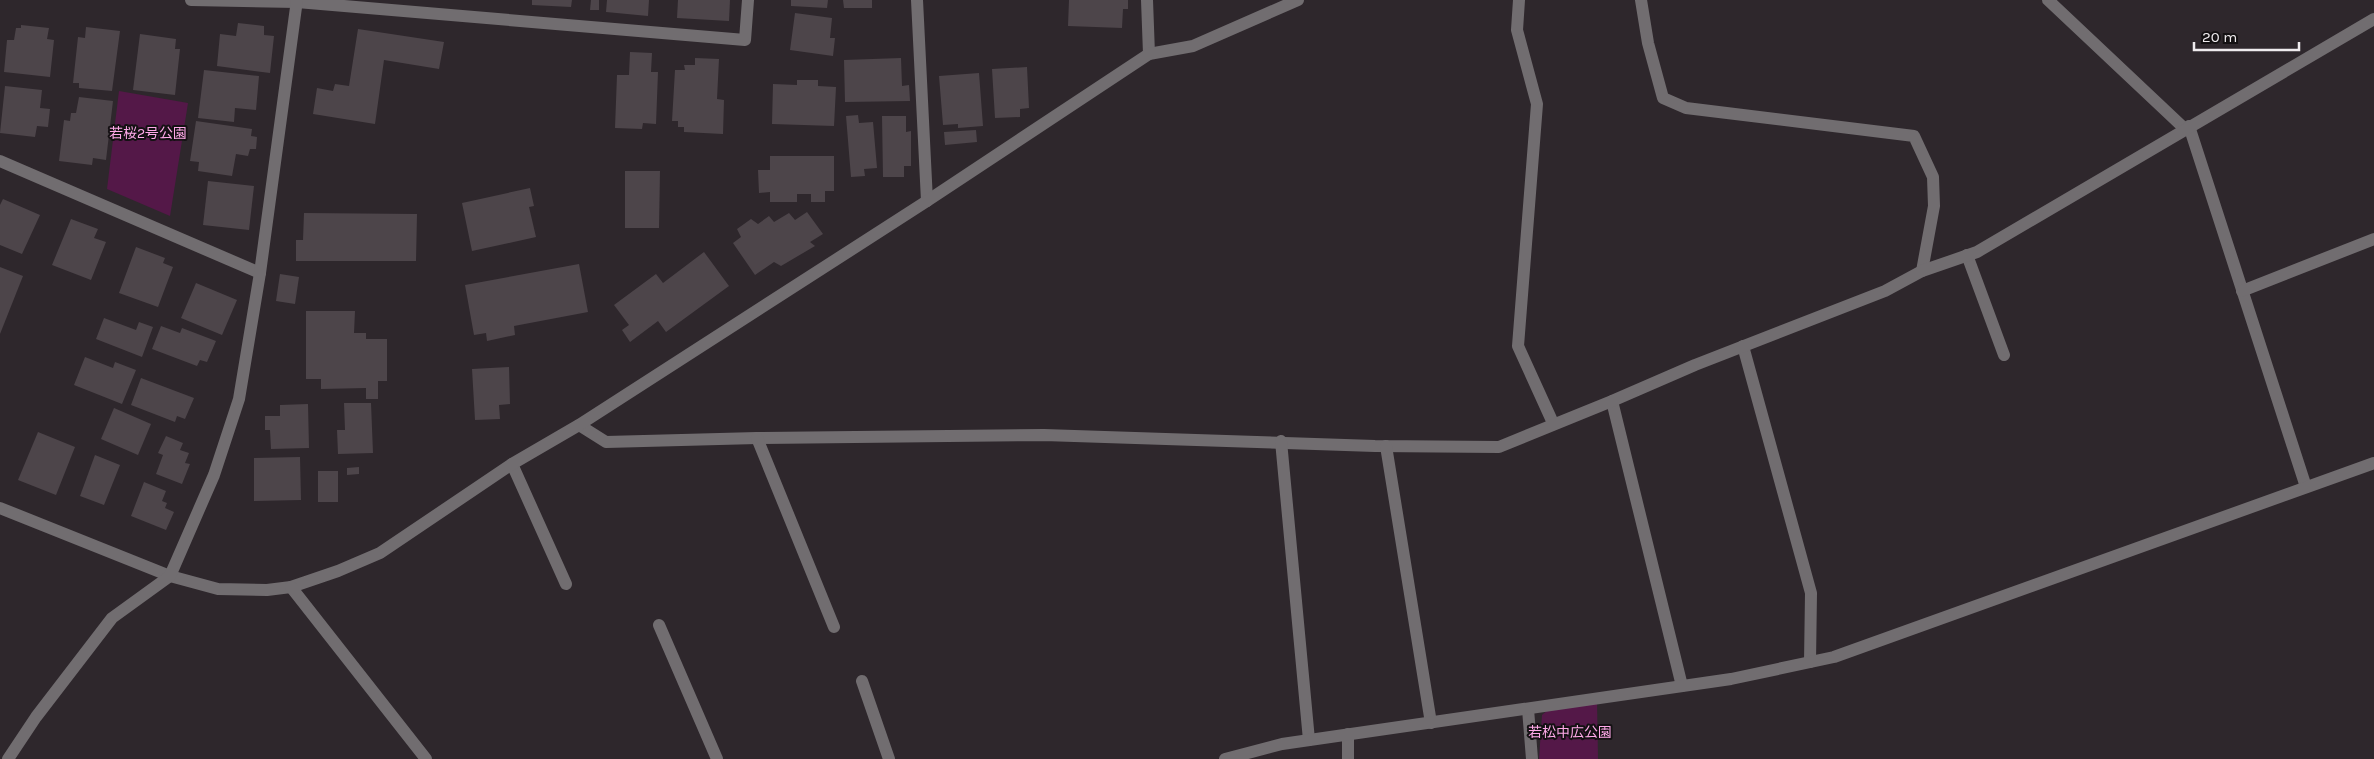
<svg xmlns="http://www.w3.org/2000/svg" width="2374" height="759" viewBox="0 0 2374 759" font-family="Karla,'Noto Sans JP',sans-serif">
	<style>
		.green { fill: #541848 }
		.building { fill: #4d454a }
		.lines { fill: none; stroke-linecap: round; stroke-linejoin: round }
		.minor { stroke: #716d70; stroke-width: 12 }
		.labels { text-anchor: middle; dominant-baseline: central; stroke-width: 4; stroke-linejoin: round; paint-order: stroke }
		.park-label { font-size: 14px; fill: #fea9e8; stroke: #141113 }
	</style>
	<rect width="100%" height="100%" fill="#2e272c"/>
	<g class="green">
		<path d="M119,91L188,103L170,216L107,189Z"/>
		<path d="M1597,701L1598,759H1539L1542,715L1550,708Z"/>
	</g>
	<g class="building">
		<path d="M532,0H572L571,7L532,5Z"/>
		<path d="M591,0H599V10H590Z"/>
		<path d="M607,0H649L648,16L606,12Z"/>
		<path d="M678,0H730L729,21L677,18Z"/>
		<path d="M791,0H828L827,8L791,6Z"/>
		<path d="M843,0H872V8H844Z"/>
		<path d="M1069,0H1128V9H1123L1122,28L1068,26Z"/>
		<path d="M795,13L832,18L830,38H835L833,56L790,50Z"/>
		<path d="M238,23L264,26V35L274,36L270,73L217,66L220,34L236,36Z"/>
		<path d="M21,25L49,28L47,39L54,40L50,77L4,72L7,40H14L16,28H21Z"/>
		<path d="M86,27L120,31L112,91L79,88V83H73L78,37L85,38Z"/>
		<path d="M358,29L444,42L439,69L384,60L375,124L313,114L317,88L333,91L335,84L349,86Z"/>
		<path d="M140,34L176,39L175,49H180L175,95L133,90Z"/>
		<path d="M630,52L652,53L651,72H658L656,124L643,123L642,129L615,128L617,75H629Z"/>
		<path d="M695,58L719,59L717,99L724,100L723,134L684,132V127H678V121H672L675,70H685L684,65H695Z"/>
		<path d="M901,58L902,86L909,85L910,101L845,102L844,60Z"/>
		<path d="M1027,67L1029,108L1020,109V117L995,118L992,69Z"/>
		<path d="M204,70L259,76L256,110L235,108L234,122L198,118Z"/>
		<path d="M979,73L983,126L958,128V124L943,125L939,76Z"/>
		<path d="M797,80H818V86L836,87L834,126L772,124L773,84L797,85Z"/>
		<path d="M5,86L42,90L40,108L50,109L48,127L37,126L35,137L0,133Z"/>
		<path d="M79,97L113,101L106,160L93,158L92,165L59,161L64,120L70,121L71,113H76Z"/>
		<path d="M858,115L859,123L873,122L877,168L864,169L865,176L851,177L846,116Z"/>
		<path d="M882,116H906V132L911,131V166H904V177H883Z"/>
		<path d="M196,121L252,129L251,136L257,137L256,149H250L248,156L236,154L232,176L198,171L199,162L190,161Z"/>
		<path d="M976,130L977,142L945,145L944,132Z"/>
		<path d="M770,156H834V191H825V202H811V194H797V202H770V192L759,193L758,170H770Z"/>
		<path d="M625,171H660L659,228H625Z"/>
		<path d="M208,181L254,186L249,230L203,225Z"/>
		<path d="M530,188L534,206L529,207L536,237L472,251L462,203Z"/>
		<path d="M3,199L40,215L22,254L0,245V205Z"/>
		<path d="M807,212L823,234L810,242L815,246L781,266L774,262L755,275L733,243L741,237L737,229L751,219L758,224L769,216L774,222L789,213L795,220Z"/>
		<path d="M304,213L417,214L416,261H296V240H303Z"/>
		<path d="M71,219L98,229L94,238L106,242L91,280L52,265Z"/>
		<path d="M136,247L165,258L163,263L173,267L158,307L119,293Z"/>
		<path d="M704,252L729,286L666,332L658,321L630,342L622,330L629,325L614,305L656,274L663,283Z"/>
		<path d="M579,264L588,312L514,326L515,335L487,341L486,333L474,335L465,285Z"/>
		<path d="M0,267L23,276L0,334Z"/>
		<path d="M280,274L299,277L295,304L276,301Z"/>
		<path d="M196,283L237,300L222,335L181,318Z"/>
		<path d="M306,311H355L354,333H366V339H387V381H378V399H366V388L321,389V379H306Z"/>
		<path d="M104,318L136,330L139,322L153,327L142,357L96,339Z"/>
		<path d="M161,326L180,333L182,328L216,341L207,362L200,360L197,366L152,349Z"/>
		<path d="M85,357L113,368L115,362L136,370L122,404L74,385Z"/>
		<path d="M509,367L510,404L499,405L500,419L475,420L472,369Z"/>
		<path d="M141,378L194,398L185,419L177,416L175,422L131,405Z"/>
		<path d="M344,403H371L373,453L338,454L337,430H345Z"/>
		<path d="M308,404L309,448L271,449L270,430H265V416H280V405Z"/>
		<path d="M114,408L151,424L138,455L101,439Z"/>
		<path d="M38,432L75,447L56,495L18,480Z"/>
		<path d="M166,436L183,443L180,450L189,453L185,463L190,464L182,484L156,474L163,455L158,453Z"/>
		<path d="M95,455L120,465L104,505L80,496Z"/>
		<path d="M300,457L301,500L254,501V458Z"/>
		<path d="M359,467V474L347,475V468Z"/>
		<rect x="318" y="471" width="20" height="31"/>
		<path d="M144,482L166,491L162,501L167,503L165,508L174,512L166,530L131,516Z"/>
	</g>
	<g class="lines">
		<g class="minor">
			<path d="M191,0L297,2L745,40L748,0"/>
			<path d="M917,0L927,201"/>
			<path d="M1147,0L1149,54"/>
			<path d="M1519,0L1517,30L1537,104L1518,346L1553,423"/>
			<path d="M1641,0L1648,43L1663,98L1686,108L1914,136L1933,177L1934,206L1922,271"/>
			<path d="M2048,0L2185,129"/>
			<path d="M2189,126L2306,487"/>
			<path d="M0,161L260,273"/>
			<path d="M1967,255L2004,355"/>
			<path d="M2242,291L2374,239"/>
			<path d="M1743,346L1811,593L1810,662"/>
			<path d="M1612,401L1682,686"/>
			<path d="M579,425L606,442L757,438L1044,435L1375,446L1499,447L1612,401L1695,365L1885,291L1922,271L1977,252L2374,19"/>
			<path d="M757,438L834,627"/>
			<path d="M1281,441L1309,740"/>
			<path d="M1386,446L1431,723"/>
			<path d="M512,464L566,584"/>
			<path d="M0,508L170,576L218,589L267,590L291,587L338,571L380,553L512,464L579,425L927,201L1149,54L1193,46L1298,0"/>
			<path d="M291,587L426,759"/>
			<path d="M659,625L717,759"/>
			<path d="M862,681L889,759"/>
			<path d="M1528,709L1532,759"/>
			<path d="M1348,734V759"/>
			<path d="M8,759L36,717L112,618L170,576L214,475L239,399L260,273L297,0"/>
			<path d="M1225,759L1282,744L1731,679L1834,657L2374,463"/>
		</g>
	</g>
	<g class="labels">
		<g class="park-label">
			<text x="148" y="133">若桜2号公園</text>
			<text x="1570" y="732">若松中広公園</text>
		</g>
	</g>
	<path d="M2194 42v8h105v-8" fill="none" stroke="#efebee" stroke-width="2.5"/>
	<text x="2202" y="42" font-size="15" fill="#efebee" stroke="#141113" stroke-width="4" paint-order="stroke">20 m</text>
</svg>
